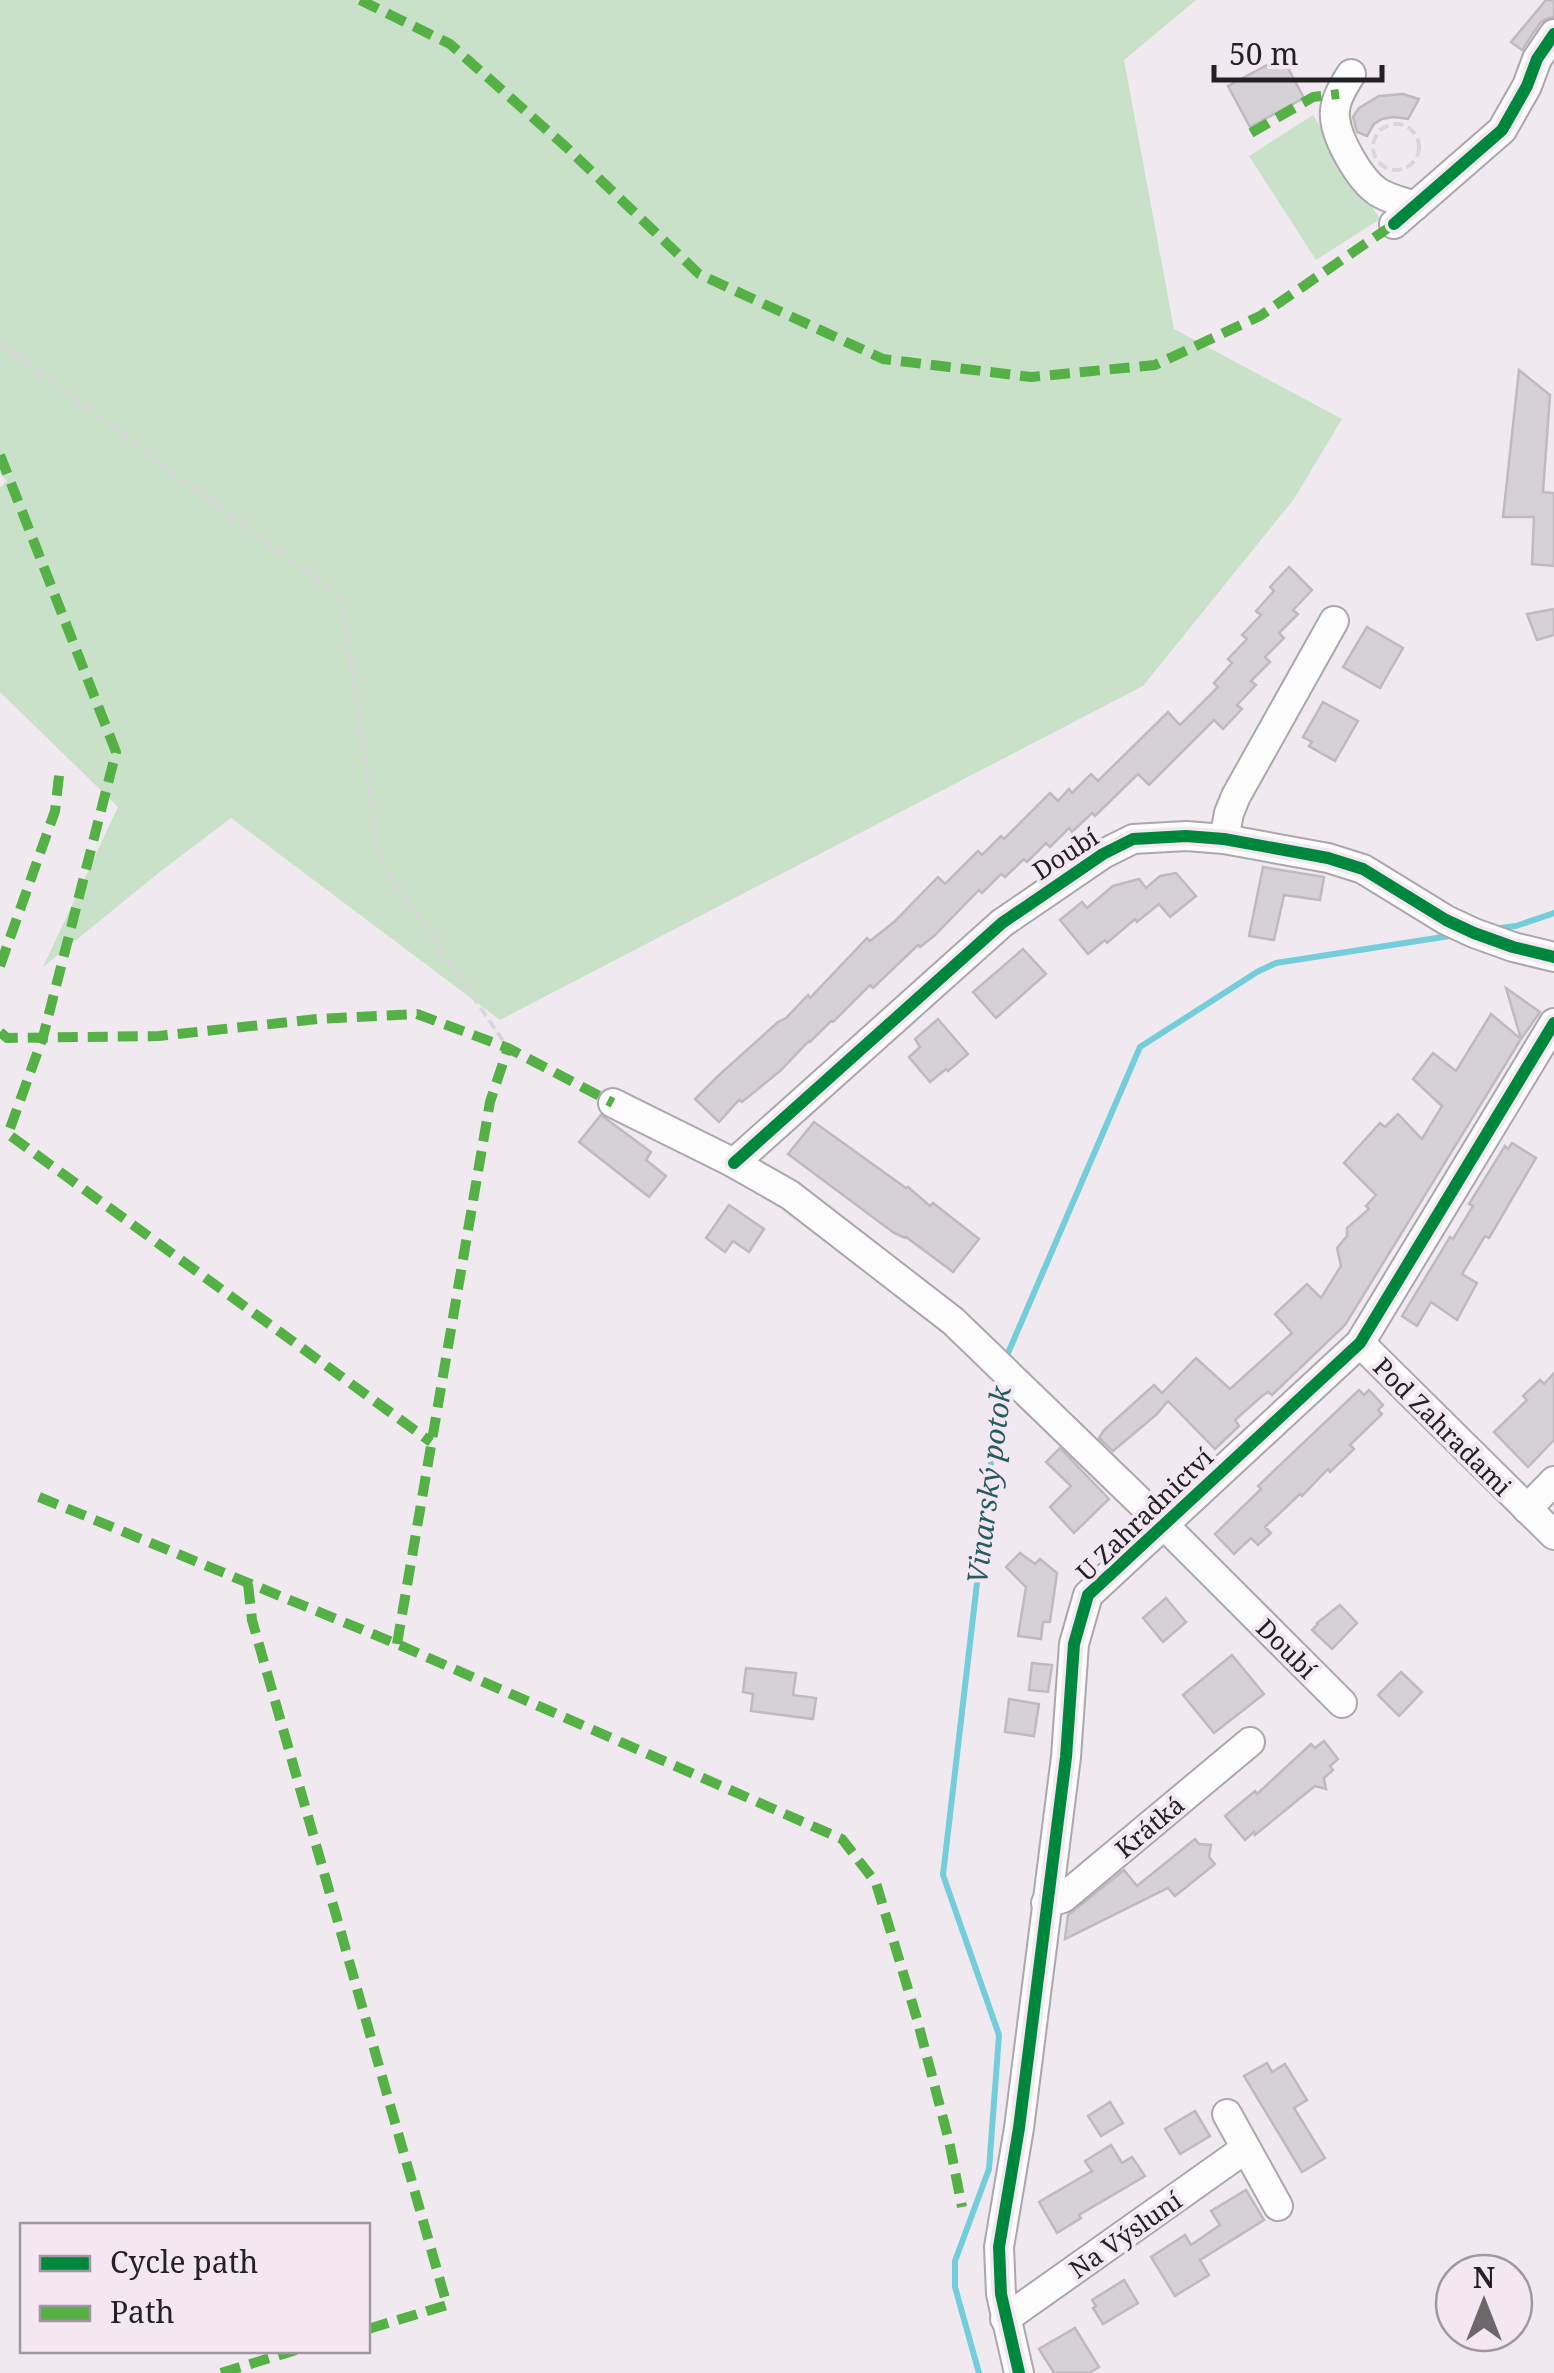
<svg xmlns="http://www.w3.org/2000/svg" width="1554" height="2373" viewBox="0 0 1554 2373" font-family="'Noto Serif',serif">
	<style>
		.green { fill: #c9e1c9 }
		.lines { fill: none; stroke-linecap: round; stroke-linejoin: round }
		.stream { stroke: #74cdda; stroke-width: 6 }
		.building { fill: #d6d1d6; stroke: #bfbabf; stroke-width: 2.5 }
		.minor-casing { stroke: #aca7ac; stroke-width: 32 }
		.path { stroke: #d8d6d8; stroke-width: 4; stroke-dasharray: 10 5; stroke-linecap: butt }
		.minor { stroke: #fdfcfd; stroke-width: 28 }
		.quiet { stroke: #55b145; stroke-width: 10; stroke-dasharray: 20 10; stroke-linecap: butt }
		.cycleway-casing { stroke: #f3e7f2; stroke-width: 19 }
		.cycleway { stroke: #00873e; stroke-width: 12 }
		.labels { text-anchor: middle; dominant-baseline: central; stroke-width: 8; stroke-linejoin: round; paint-order: stroke }
		.street-label { font-size: 25px; fill: #242024; stroke: #f3e7f2 }
		.water-label { font-size: 28px; font-style: italic; fill: #265b61; stroke: #f3e7f2 }
	</style>
	<rect width="100%" height="100%" fill="#f0eaf0"/>
	<g class="green">
		<path d="M0,0H1196L1124,60L1174,329L1342,419L1294,499L1143,686L500,1020L231,818L161,871L43,967L118,807L0,692V488L7,481L0,474Z"/>
		<path d="M1313,115L1380,219L1316,260L1249,156Z"/>
	</g>
	<g class="lines">
		<g class="stream">
			<path d="M1493,929L1516,926L1554,913"/>
			<path d="M1005,1360L1140,1047L1257,972L1276,963L1456,935"/>
			<path d="M979,2373L955,2287V2261L989,2169L999,2035L943,1875L1001,1377"/>
		</g>
	</g>
	<g class="building">
		<path d="M1546,0H1554V17L1546,19L1540,23L1522,50L1511,42Z"/>
		<path d="M1282,57L1304,98L1250,127L1228,86Z"/>
		<path d="M1403,94L1419,99L1408,119L1394,117L1382,119L1374,124L1367,136L1357,132L1353,117L1359,108L1379,96Z"/>
		<path d="M1519,370L1550,395L1543,492L1554,493V566L1532,564L1534,517H1503Z"/>
		<path d="M1289,567L1312,590L1293,610L1298,614L1279,633L1284,638L1265,657L1270,662L1251,681L1256,685L1237,705L1242,709L1223,729L1214,720L1149,785L1138,774L1095,816L1092,813L1072,832L1069,828L1050,847L1046,843L1027,862L1024,859L1005,877L1001,874L982,893L979,890L934,936L920,947L918,945L873,988L870,985L833,1022L831,1021L810,1042L809,1041L780,1071L742,1102L739,1100L719,1122L695,1099L718,1076L778,1022L786,1018L808,995L810,998L867,938L870,941L894,922L938,877L945,884L978,851L982,855L1001,836L1004,839L1050,793L1058,801L1069,789L1072,793L1091,774L1098,781L1168,712L1180,725L1218,687L1214,683L1232,663L1228,659L1247,639L1242,635L1261,615L1256,611L1274,591L1270,587Z"/>
		<path d="M1554,609V635L1537,640L1527,614Z"/>
		<path d="M1367,627L1403,648L1380,688L1343,667Z"/>
		<path d="M1323,702L1358,721L1335,761L1309,746L1312,742L1303,737Z"/>
		<path d="M1263,867L1324,877L1320,900L1284,895L1274,940L1249,936Z"/>
		<path d="M1176,873L1196,896L1170,917L1159,904L1137,922L1135,919L1107,943L1105,940L1088,954L1060,920L1082,902L1087,908L1113,886L1139,879L1146,888L1160,876Z"/>
		<path d="M1023,949L1046,974L996,1018L973,992Z"/>
		<path d="M1506,988L1540,1012L1521,1039Z"/>
		<path d="M1491,1014L1521,1039L1345,1325L1272,1395L1268,1392L1262,1396L1235,1420L1239,1426L1215,1449L1168,1401L1157,1414L1113,1451L1099,1438L1104,1430L1154,1385L1162,1393L1196,1358L1230,1389L1292,1333L1275,1314L1307,1284L1321,1298L1341,1266L1337,1248L1347,1236V1228L1369,1209L1366,1206L1376,1195L1344,1163L1380,1123L1385,1127L1398,1114L1422,1139L1442,1106L1413,1079L1433,1053L1456,1071Z"/>
		<path d="M938,1019L968,1054L948,1071L946,1069L930,1082L909,1057L920,1047L915,1039Z"/>
		<path d="M601,1115L651,1152L646,1160L666,1176L649,1197L579,1142Z"/>
		<path d="M814,1122L906,1188L908,1187L930,1206L933,1203L979,1239L953,1272L906,1237L905,1238L894,1233L788,1154Z"/>
		<path d="M1512,1143L1536,1158L1489,1238L1485,1236L1462,1274L1477,1283L1457,1320L1431,1302L1417,1326L1402,1316L1450,1237L1453,1239L1473,1206L1469,1204L1505,1146L1508,1149Z"/>
		<path d="M729,1205L764,1229L749,1252L733,1241L725,1252L706,1238Z"/>
		<path d="M1554,1373V1440L1528,1467L1494,1432L1527,1400L1523,1396L1540,1380L1544,1384Z"/>
		<path d="M1359,1390L1364,1395L1369,1390L1383,1405L1378,1410L1382,1414L1350,1445L1354,1449L1330,1472L1328,1469L1302,1496L1300,1494L1265,1527L1271,1533L1258,1545L1251,1538L1234,1554L1215,1534L1261,1489L1258,1486Z"/>
		<path d="M1060,1448L1109,1499L1074,1533L1050,1507L1071,1486L1046,1462Z"/>
		<path d="M1020,1553L1035,1564L1040,1559L1057,1573L1050,1622H1043L1041,1639L1018,1636L1026,1587L1006,1567Z"/>
		<path d="M1166,1598L1186,1622L1163,1642L1143,1618Z"/>
		<path d="M1340,1605L1357,1623L1332,1649L1312,1630L1318,1624L1317,1623Z"/>
		<path d="M1232,1655L1264,1694L1214,1733L1183,1695Z"/>
		<path d="M1032,1663L1052,1665L1048,1692L1029,1690Z"/>
		<path d="M746,1668L796,1673L793,1695L816,1698L813,1719L751,1711L753,1694L743,1692Z"/>
		<path d="M1401,1672L1422,1692L1399,1716L1378,1695Z"/>
		<path d="M1009,1699L1039,1704L1034,1736L1005,1732Z"/>
		<path d="M1324,1741L1338,1759L1330,1766L1333,1770L1324,1778L1326,1789L1315,1786L1255,1835L1254,1832L1245,1840L1225,1816L1255,1791L1257,1794L1311,1744L1315,1748Z"/>
		<path d="M1195,1839L1199,1844L1211,1845L1209,1857L1215,1864L1175,1896L1168,1888L1065,1939L1068,1915L1124,1870L1137,1886Z"/>
		<path d="M1267,2063L1272,2072L1285,2064L1307,2100L1294,2108L1325,2158L1302,2172L1244,2076Z"/>
		<path d="M1110,2102L1123,2123L1101,2136L1088,2116Z"/>
		<path d="M1195,2111L1210,2136L1180,2154L1165,2129Z"/>
		<path d="M1111,2145L1122,2163L1132,2157L1145,2176L1079,2215L1081,2218L1057,2233L1039,2202L1092,2171L1085,2161Z"/>
		<path d="M1246,2190L1264,2220L1200,2260L1209,2275L1175,2296L1151,2257L1185,2235L1191,2245L1220,2225L1211,2211Z"/>
		<path d="M1124,2280L1138,2303L1103,2324L1093,2308L1096,2306L1092,2300Z"/>
		<path d="M1075,2328L1099,2367L1089,2373H1054L1039,2349Z"/>
	</g>
	<g class="lines">
		<g class="minor-casing">
			<g id="minor">
				<path d="M1351,74C1343,87 1333,102 1335,118C1337,140 1360,180 1378,192C1389,199 1403,202 1415,206"/>
				<path d="M1394,224L1502,130L1527,86L1537,59L1554,34"/>
				<path d="M1224,839L1229,813L1236,796L1334,621"/>
				<path d="M613,1103L734,1163L790,1195L953,1321L1163,1524L1342,1703"/>
				<path d="M734,1163L1002,923L1103,854L1133,839L1186,836L1224,839L1328,858L1363,869L1446,920L1474,933L1513,947L1554,957"/>
				<path d="M1360,1343L1554,1535"/>
				<path d="M1527,1509L1554,1481"/>
				<path d="M1046,1903L1063,1898L1250,1742"/>
				<path d="M1227,2114L1278,2206"/>
				<path d="M1005,2319L1245,2149"/>
				<path d="M1019,2373L1001,2294L999,2247L1019,2128L1066,1757L1074,1644L1088,1595L1360,1343L1554,1023"/>
			</g>
		</g>
		<g class="path">
			<circle cx="1396" cy="147" r="23"/>
			<path d="M0,343L342,599L379,859L508,1048"/>
		</g>
		<use href="#minor" class="minor"/>
		<g class="quiet">
			<path d="M360,0L450,44L566,147L699,274L883,359L1031,377L1155,365L1260,316L1394,224"/>
			<path d="M1251,133L1313,97L1339,94"/>
			<path d="M0,455L116,752L43,1037L8,1134L431,1442"/>
			<path d="M0,966L55,811L60,767"/>
			<path d="M0,1032L7,1038L159,1036L317,1019L417,1014L508,1048L613,1103"/>
			<path d="M39,1497L397,1644L842,1839L876,1883L917,2019L949,2141L962,2207"/>
			<path d="M248,1584L252,1620L447,2305L368,2329"/>
			<path d="M397,1644L490,1102L508,1048"/>
			<path d="M221,2373L296,2350"/>
		</g>
		<g class="cycleway-casing">
			<g id="cycleway">
				<path d="M1394,224L1502,130L1527,86L1537,59L1554,34"/>
				<path d="M734,1163L1002,923L1103,854L1133,839L1186,836L1224,839L1328,858L1363,869L1446,920L1474,933L1513,947L1554,957"/>
				<path d="M1019,2373L1001,2294L999,2247L1019,2128L1066,1757L1074,1644L1088,1595L1360,1343L1554,1023"/>
			</g>
		</g>
		<use href="#cycleway" class="cycleway"/>
	</g>
	<g class="labels">
		<g class="street-label">
			<text transform="translate(1065 853) rotate(-33)">Doubí</text>
			<text transform="translate(1443 1426) rotate(45)">Pod Zahradami</text>
			<text transform="translate(1144 1514) rotate(-44)">U Zahradnictví</text>
			<text transform="translate(1287 1648) rotate(45)">Doubí</text>
			<text transform="translate(1149 1826) rotate(-40)">Krátká</text>
			<text transform="translate(1125 2234) rotate(-35)">Na Výsluní</text>
		</g>
		<g class="water-label">
			<text transform="translate(988 1485) rotate(-83)">Vinarský potok</text>
		</g>
	</g>
	<rect x="20" y="2223" width="350" height="130" fill="#f3e7f2" stroke="#a097a0" stroke-width="2.5"/>
	<rect x="40" y="2256" width="50" height="15" fill="#00873e" stroke="#a097a0" stroke-width="2.5"/>
	<text x="110" y="2273" font-size="30" fill="#242024">Cycle path</text>
	<rect x="40" y="2306" width="50" height="15" fill="#55b145" stroke="#a097a0" stroke-width="2.5"/>
	<text x="110" y="2323" font-size="30" fill="#242024">Path</text>
	<g transform="translate(1484 2303)"><circle r="48" fill="#f3e7f2" stroke="#a097a0" stroke-width="2.5"/>
	<path d="M0-8L18 38L0 25L-18 38Z" fill="#6b676b"/>
	<text y="-15" font-size="28" font-weight="bold" text-anchor="middle" fill="#242024">N</text>
	</g>
	<path d="M1214 65v15h168v-15" fill="none" stroke="#242024" stroke-width="5"/>
	<text x="1229" y="65" font-size="30" fill="#242024" stroke="#f3e7f2" stroke-width="8" paint-order="stroke">50 m</text>
</svg>
